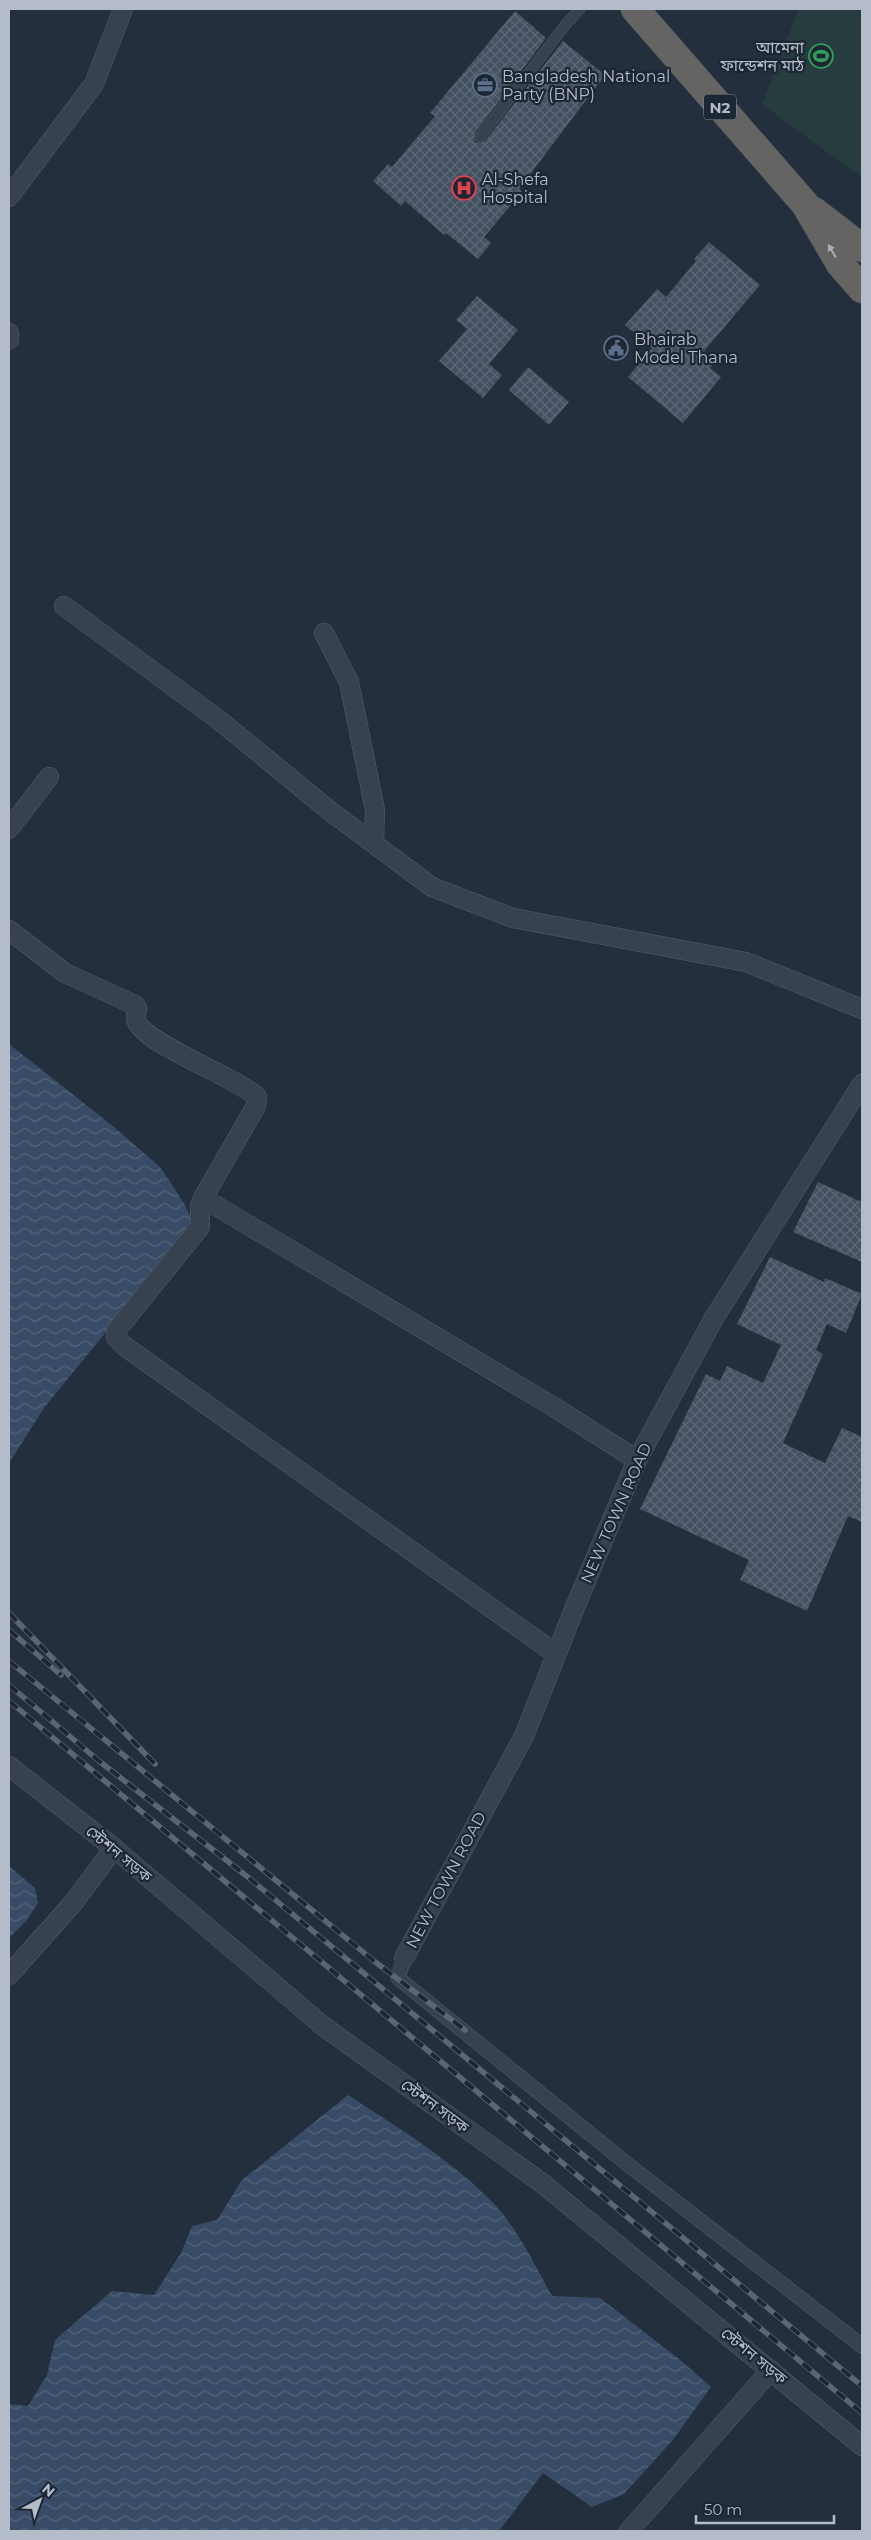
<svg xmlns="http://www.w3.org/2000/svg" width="871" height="2540" viewBox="0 0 871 2540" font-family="Montserrat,'Noto Sans Bengali',sans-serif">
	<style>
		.pitch { fill: #263c3f }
		.water { fill: url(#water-waves) }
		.building { fill: url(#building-cross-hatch) }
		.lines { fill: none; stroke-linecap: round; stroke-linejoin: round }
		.service-casing { stroke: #565f6c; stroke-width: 11 }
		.pedestrian-casing { stroke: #565f6c; stroke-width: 15 }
		.minor-casing { stroke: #565f6c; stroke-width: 20 }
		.trunk-casing { stroke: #434c59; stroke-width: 29 }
		.service { stroke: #38414e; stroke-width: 10 }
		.pedestrian { stroke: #38414e; stroke-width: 14 }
		.minor { stroke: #38414e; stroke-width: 19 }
		.trunk { stroke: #656462; stroke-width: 28 }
		.rail-casing { stroke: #5a6575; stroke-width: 5.5 }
		.rail { stroke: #1d2633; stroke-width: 4; stroke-dasharray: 11; stroke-linecap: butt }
		.oneway { fill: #a8afba }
		.labels { text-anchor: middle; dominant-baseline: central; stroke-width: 4.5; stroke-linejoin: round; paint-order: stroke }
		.shield { fill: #1d2633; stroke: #878f9c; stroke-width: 1 }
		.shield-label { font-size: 15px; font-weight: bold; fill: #b4bcc9 }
		.poi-label { font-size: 16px; fill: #b4bcc9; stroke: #1d2633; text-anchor: start }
		.street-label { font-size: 16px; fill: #b4bcc9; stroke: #1d2633 }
	</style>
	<defs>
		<pattern id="water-waves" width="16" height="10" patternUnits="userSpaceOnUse" patternTransform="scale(1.25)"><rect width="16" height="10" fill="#394c67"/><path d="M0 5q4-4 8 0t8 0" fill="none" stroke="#53647b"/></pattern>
		<pattern id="building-cross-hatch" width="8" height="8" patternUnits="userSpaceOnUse" patternTransform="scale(1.25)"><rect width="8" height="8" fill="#455162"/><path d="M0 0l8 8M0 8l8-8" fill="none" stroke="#5d6877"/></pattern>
	</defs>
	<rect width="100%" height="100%" fill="#242f3e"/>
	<path class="pitch" d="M799,9H862V178L762,104Z"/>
	<g class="water">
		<path d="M9,1044L114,1127L160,1167L184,1203L194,1224L44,1408L9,1463Z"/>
		<path d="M9,1866L35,1888L38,1903L27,1920L9,1938Z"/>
		<path d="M348,2095C400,2129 452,2160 495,2205C519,2231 535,2266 552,2296L600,2298L679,2359L711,2387L672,2441L624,2494L592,2507L543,2473L499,2531H9V2404L28,2406L47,2375L55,2340L112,2291L154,2295L181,2253L192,2226L217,2220L242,2180Z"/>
	</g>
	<g class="building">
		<path d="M515,11L546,38L475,133L474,139L476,143L485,141L563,41L605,75L519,189L522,192L484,237L491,243L478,259L446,233L444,235L405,201L401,206L373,181L388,164L392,167L435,116L430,113Z"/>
		<path d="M709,242L760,285L704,351L716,361L710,368L721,377L683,423L628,377L652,348L625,325L657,289L666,297L696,261L694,259Z"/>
		<path d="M477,296L518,330L489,364L502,375L483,398L439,361L467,329L456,320Z"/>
		<path d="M528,367L569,402L549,425L509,390Z"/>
		<path d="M818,1182L862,1202V1262L793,1232Z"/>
		<path d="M770,1257L824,1282L825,1278L862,1294L846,1333L827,1324L816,1350L823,1354L783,1443L825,1463L842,1428L862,1437V1522L848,1516L807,1611L740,1580L749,1560L640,1509L706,1374L720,1381L727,1366L763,1383L781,1345L737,1324Z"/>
	</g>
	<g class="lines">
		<g class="service-casing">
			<path id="service" d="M480,137L566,24L580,9"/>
		</g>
		<g class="pedestrian-casing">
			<path id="pedestrian" d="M404,1958L398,1978L626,2163L862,2346"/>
		</g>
		<g class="minor-casing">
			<g id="minor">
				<path d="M9,197L94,84L123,9"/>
				<path d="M9,333V340"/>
				<path d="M64,606L219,720L330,811L432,887L513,918L746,962L862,1009"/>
				<path d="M324,633L349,682L375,810L374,842"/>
				<path d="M9,829L49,777"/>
				<path d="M9,930L65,973L135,1005L137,1008C137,1011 135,1016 136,1019C140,1043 237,1077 257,1097L256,1106L203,1198L200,1206V1227L116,1331V1337L123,1345L556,1654"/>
				<path d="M203,1198L554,1407L637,1460"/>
				<path d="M9,1766L114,1848L323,2026L542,2183L862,2446"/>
				<path d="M404,1958L524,1736L575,1607L637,1460L714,1318L862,1084"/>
				<path d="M9,1975L74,1902L114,1848"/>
				<path d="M629,2531L771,2370"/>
			</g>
		</g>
		<g class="trunk-casing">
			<g id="trunk">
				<path d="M635,9L805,204L840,264L862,289"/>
				<path d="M814,211L862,248"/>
			</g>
		</g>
		<use href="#service" class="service"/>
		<use href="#pedestrian" class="pedestrian"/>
		<use href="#minor" class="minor"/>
		<use href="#trunk" class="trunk"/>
		<g class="rail-casing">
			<g id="rail">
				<path d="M9,1613L155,1764"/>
				<path d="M9,1630L61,1675"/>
				<path d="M9,1661L374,1961L465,2030"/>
				<path d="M9,1685L99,1761L244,1874L862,2386"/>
				<path d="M9,1701L862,2413"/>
			</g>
		</g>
		<use href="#rail" class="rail"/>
	</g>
	<defs><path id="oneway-solid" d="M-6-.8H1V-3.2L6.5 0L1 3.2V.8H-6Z" transform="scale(1.25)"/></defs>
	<use class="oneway" href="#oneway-solid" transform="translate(832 251) rotate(-121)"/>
	<defs>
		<g id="stadium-ring" transform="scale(1.25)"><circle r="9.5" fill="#1d2633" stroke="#2e9e5b" stroke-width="1.5"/><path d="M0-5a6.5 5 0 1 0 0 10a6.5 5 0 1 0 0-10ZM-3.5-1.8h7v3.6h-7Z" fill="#2e9e5b"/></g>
		<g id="office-ring" transform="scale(1.25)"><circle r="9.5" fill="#1d2633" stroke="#5c6f8a" stroke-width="1.5"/><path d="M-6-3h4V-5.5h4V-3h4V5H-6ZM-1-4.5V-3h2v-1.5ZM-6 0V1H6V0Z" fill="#5c6f8a"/></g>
		<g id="hospital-ring" transform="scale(1.25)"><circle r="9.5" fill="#1d2633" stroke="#e0444e" stroke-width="1.5"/><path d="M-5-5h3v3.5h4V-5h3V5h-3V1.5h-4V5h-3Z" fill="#e0444e"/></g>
		<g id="civic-ring" transform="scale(1.25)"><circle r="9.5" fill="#1d2633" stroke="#5c6f8a" stroke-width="1.5"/><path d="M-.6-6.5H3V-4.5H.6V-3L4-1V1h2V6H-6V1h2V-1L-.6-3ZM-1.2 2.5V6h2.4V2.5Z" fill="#5c6f8a"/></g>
	</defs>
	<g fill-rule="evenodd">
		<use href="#stadium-ring" x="821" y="56"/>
		<use href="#office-ring" x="485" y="85"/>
		<use href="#hospital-ring" x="464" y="188"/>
		<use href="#civic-ring" x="616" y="348"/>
	</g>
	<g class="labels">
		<rect class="shield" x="704" y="94.5" width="32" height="25" rx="4"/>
		<g class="shield-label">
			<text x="720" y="107">N2</text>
		</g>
		<g class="poi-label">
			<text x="804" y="47" text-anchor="end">আমেনা<tspan x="804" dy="18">ফান্ডেশন মাঠ</tspan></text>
			<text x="502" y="76">Bangladesh National<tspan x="502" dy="18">Party (BNP)</tspan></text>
			<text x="482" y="179">Al-Shefa<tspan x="482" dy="18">Hospital</tspan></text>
			<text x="634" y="339">Bhairab<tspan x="634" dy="18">Model Thana</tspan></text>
		</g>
		<g class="street-label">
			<text transform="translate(616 1513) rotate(-66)">NEW TOWN ROAD</text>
			<text transform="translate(119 1854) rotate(39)">স্টেশন সড়ক</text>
			<text transform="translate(446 1880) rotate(-62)">NEW TOWN ROAD</text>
			<text transform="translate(435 2106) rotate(36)">স্টেশন সড়ক</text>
			<text transform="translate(754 2356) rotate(39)">স্টেশন সড়ক</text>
		</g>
	</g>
	<rect width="871" height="2540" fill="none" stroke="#b4bcc9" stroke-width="20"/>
	<g transform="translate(40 2500) rotate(41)" stroke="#1d2633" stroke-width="4" paint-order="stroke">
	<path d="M0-4L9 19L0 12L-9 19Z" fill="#b4bcc9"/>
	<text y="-8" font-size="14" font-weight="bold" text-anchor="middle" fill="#b4bcc9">N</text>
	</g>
	<path d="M696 2515v8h138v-8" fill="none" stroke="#b4bcc9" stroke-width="2.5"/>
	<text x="704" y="2515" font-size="15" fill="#b4bcc9" stroke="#1d2633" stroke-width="4" paint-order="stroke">50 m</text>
</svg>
